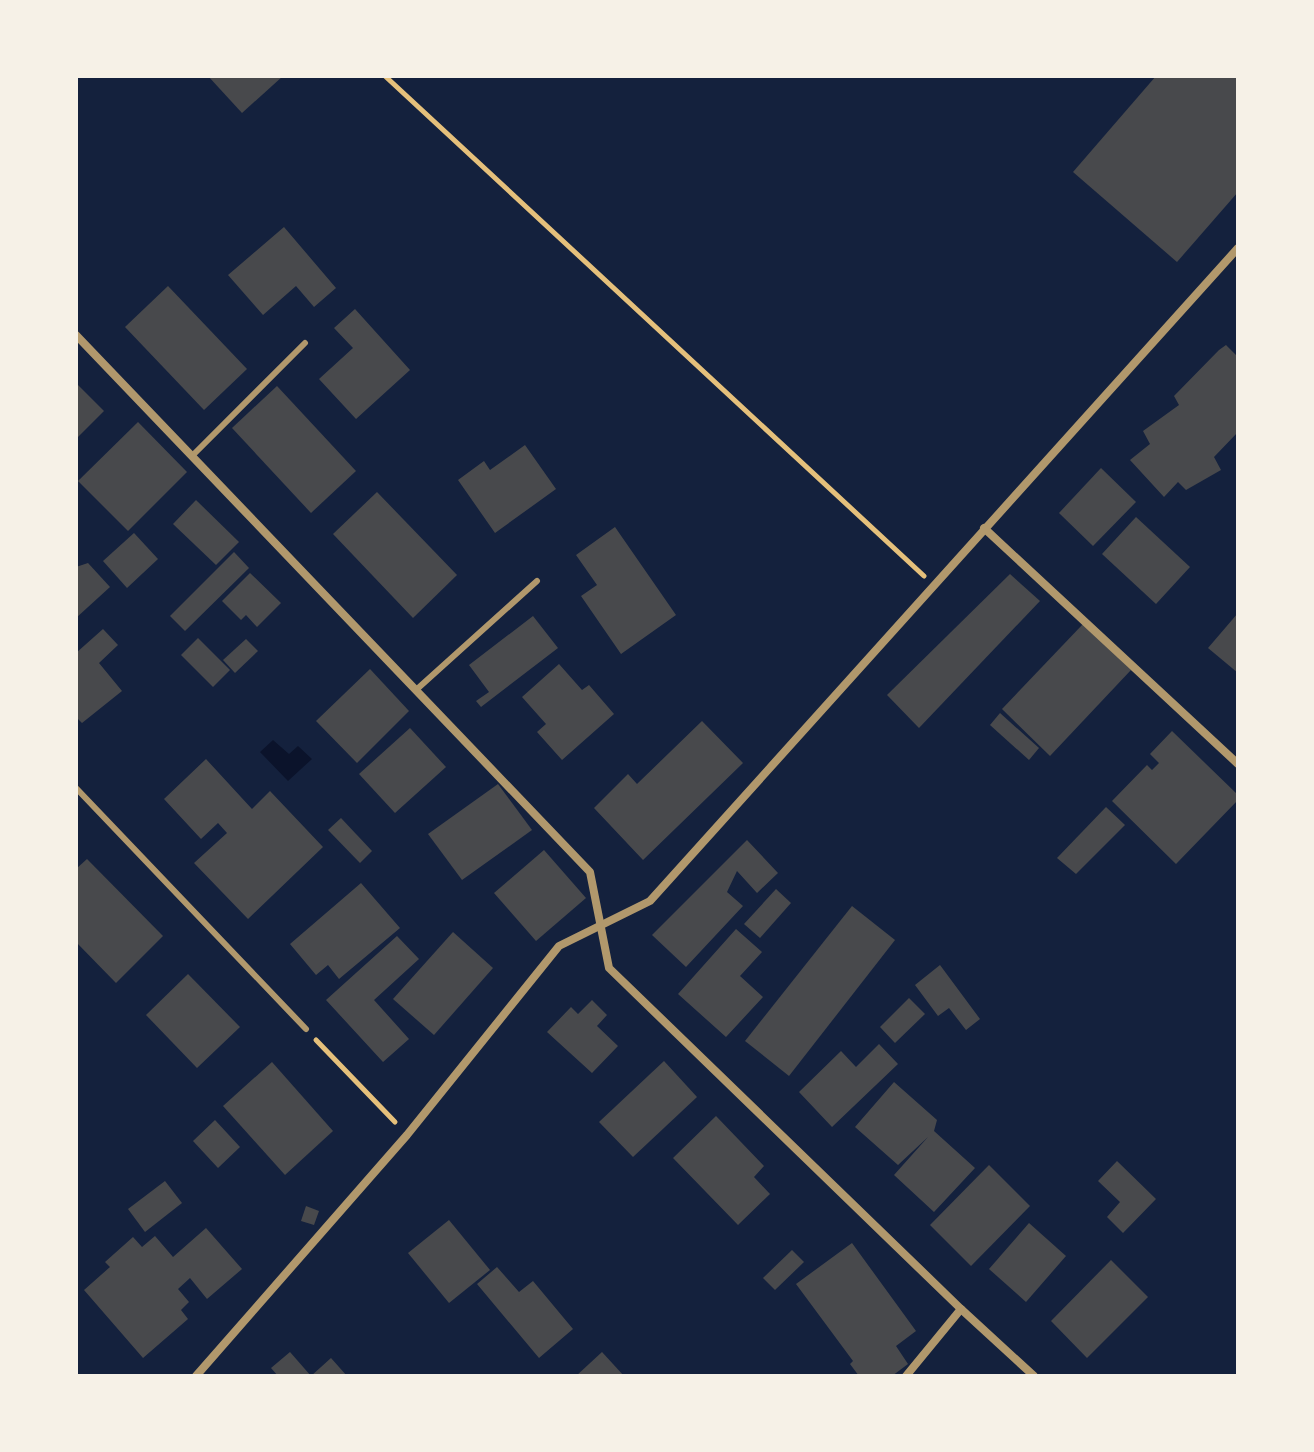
<svg xmlns="http://www.w3.org/2000/svg" width="1314" height="1452" viewBox="0 0 1314 1452" font-family="'Fira Sans',sans-serif">
	<style>
		.water { fill: #0b132b }
		.building { fill: #48494c }
		.lines { fill: none; stroke-linecap: round; stroke-linejoin: round }
		.path { stroke: #e5c07b; stroke-width: 5 }
		.service { stroke: #b1986c; stroke-width: 6 }
		.minor { stroke: #b1986c; stroke-width: 8 }
	</style>
	<rect width="100%" height="100%" fill="#14213d"/>
	<path class="water" d="M273,740L289,754L298,746L312,759L288,781L260,752Z"/>
	<g class="building">
		<path d="M208,76H283L242,113Z"/>
		<path d="M1156,76H1238V192L1177,262L1073,172Z"/>
		<path d="M284,227L336,288L314,307L296,286L263,315L228,275Z"/>
		<path d="M168,286L247,369L204,410L125,327Z"/>
		<path d="M355,309L410,370L356,419L319,379L353,348L334,328Z"/>
		<path d="M1226,345L1238,357V432L1214,457L1221,470L1186,490L1178,482L1164,497L1130,460L1150,444L1143,431L1179,405L1174,396L1219,350Z"/>
		<path d="M76,383L104,411L76,439Z"/>
		<path d="M277,386L356,471L311,513L232,428Z"/>
		<path d="M138,422L187,472L128,531L78,481Z"/>
		<path d="M525,445L556,489L495,533L458,480L484,461L490,470Z"/>
		<path d="M1101,468L1136,502L1093,546L1059,513Z"/>
		<path d="M377,492L457,575L413,618L333,534Z"/>
		<path d="M196,500L239,542L216,565L173,524Z"/>
		<path d="M1136,517L1190,567L1156,604L1102,554Z"/>
		<path d="M615,527L676,615L621,654L581,596L597,585L576,555Z"/>
		<path d="M134,533L158,559L127,588L103,561Z"/>
		<path d="M234,552L249,568L185,631L170,616Z"/>
		<path d="M88,563L110,587L76,618V567Z"/>
		<path d="M250,573L281,603L257,627L246,615L241,620L222,601Z"/>
		<path d="M1010,574L1040,601L919,728L887,695Z"/>
		<path d="M1238,613V673L1208,648Z"/>
		<path d="M533,616L558,648L481,707L476,701L489,692L469,665Z"/>
		<path d="M1083,624L1131,670L1050,756L1002,709Z"/>
		<path d="M103,629L118,645L99,663L122,691L82,723L76,717V653Z"/>
		<path d="M198,638L230,670L213,687L181,655Z"/>
		<path d="M246,639L258,651L235,673L223,660Z"/>
		<path d="M559,664L582,690L589,685L614,714L562,760L537,732L546,724L522,697Z"/>
		<path d="M370,669L409,711L357,763L316,721Z"/>
		<path d="M1000,713L1039,748L1029,760L990,725Z"/>
		<path d="M702,721L743,763L643,860L594,808L628,774L637,784Z"/>
		<path d="M410,728L446,767L395,813L359,774Z"/>
		<path d="M1172,731L1238,795V800L1176,864L1112,801L1147,765L1152,770L1159,763L1150,754Z"/>
		<path d="M206,759L252,809L270,791L323,847L248,919L194,863L227,833L218,823L201,839L164,799Z"/>
		<path d="M498,784L532,830L462,880L428,834Z"/>
		<path d="M1106,807L1125,825L1076,874L1057,858Z"/>
		<path d="M341,818L372,851L360,863L328,830Z"/>
		<path d="M747,840L778,873L757,893L737,871L727,892L743,906L686,967L652,935Z"/>
		<path d="M544,850L586,898L536,941L494,893Z"/>
		<path d="M87,859L163,936L116,983L76,942V869Z"/>
		<path d="M361,883L400,928L339,979L328,965L316,975L290,944Z"/>
		<path d="M776,889L791,903L760,938L744,924Z"/>
		<path d="M852,906L895,940L789,1076L745,1041Z"/>
		<path d="M736,929L762,952L740,976L763,997L726,1037L678,994Z"/>
		<path d="M453,932L493,968L434,1035L393,999Z"/>
		<path d="M397,936L419,959L374,1000L409,1039L383,1062L326,1000Z"/>
		<path d="M940,965L980,1019L966,1030L949,1008L938,1016L915,985Z"/>
		<path d="M188,974L240,1027L197,1068L146,1015Z"/>
		<path d="M909,998L925,1014L895,1043L880,1027Z"/>
		<path d="M592,1000L607,1015L597,1026L618,1046L592,1073L547,1032L571,1007L578,1014Z"/>
		<path d="M879,1044L898,1064L832,1127L799,1092L841,1051L856,1067Z"/>
		<path d="M664,1061L697,1097L633,1157L599,1122Z"/>
		<path d="M272,1062L333,1131L285,1175L223,1106Z"/>
		<path d="M894,1082L937,1120L934,1131L975,1168L934,1212L894,1175L928,1137L898,1165L855,1127Z"/>
		<path d="M716,1116L764,1166L754,1177L770,1194L738,1225L673,1158Z"/>
		<path d="M215,1120L240,1147L218,1168L193,1141Z"/>
		<path d="M1117,1161L1156,1199L1123,1233L1107,1217L1120,1202L1098,1181Z"/>
		<path d="M989,1165L1030,1206L971,1266L930,1225Z"/>
		<path d="M165,1181L182,1203L145,1232L128,1209Z"/>
		<path d="M306,1206L319,1211L314,1225L301,1221Z"/>
		<path d="M449,1220L490,1270L449,1303L408,1253Z"/>
		<path d="M1029,1223L1066,1256L1026,1302L989,1269Z"/>
		<path d="M206,1228L242,1269L207,1299L190,1278L178,1289L189,1302L181,1310L188,1319L143,1358L84,1290L110,1267L105,1262L133,1237L142,1247L155,1236L173,1257Z"/>
		<path d="M852,1243L916,1331L896,1346L908,1364L892,1376H859L850,1364L853,1361L796,1284Z"/>
		<path d="M792,1250L804,1262L775,1290L763,1278Z"/>
		<path d="M1111,1260L1148,1297L1087,1358L1051,1321Z"/>
		<path d="M497,1267L519,1292L533,1281L573,1329L539,1358L477,1284Z"/>
		<path d="M290,1352L311,1376L331,1358L347,1376H278L271,1368Z"/>
		<path d="M602,1352L624,1376H576Z"/>
	</g>
	<g class="lines">
		<g class="path">
			<path d="M385,76L924,576"/>
			<path d="M316,1040L395,1122"/>
		</g>
		<g class="service">
			<path d="M192,456L305,343"/>
			<path d="M416,690L537,581"/>
			<path d="M76,788L306,1029"/>
		</g>
		<g class="minor">
			<path d="M76,335L590,872L609,968L961,1309L1034,1376"/>
			<path d="M984,528L1238,764"/>
			<path d="M196,1376L407,1135L559,946L650,901L1238,248"/>
			<path d="M906,1376L961,1309"/>
		</g>
	</g>
	<rect width="1314" height="1452" fill="none" stroke="#f6f1e7" stroke-width="156"/>
</svg>
